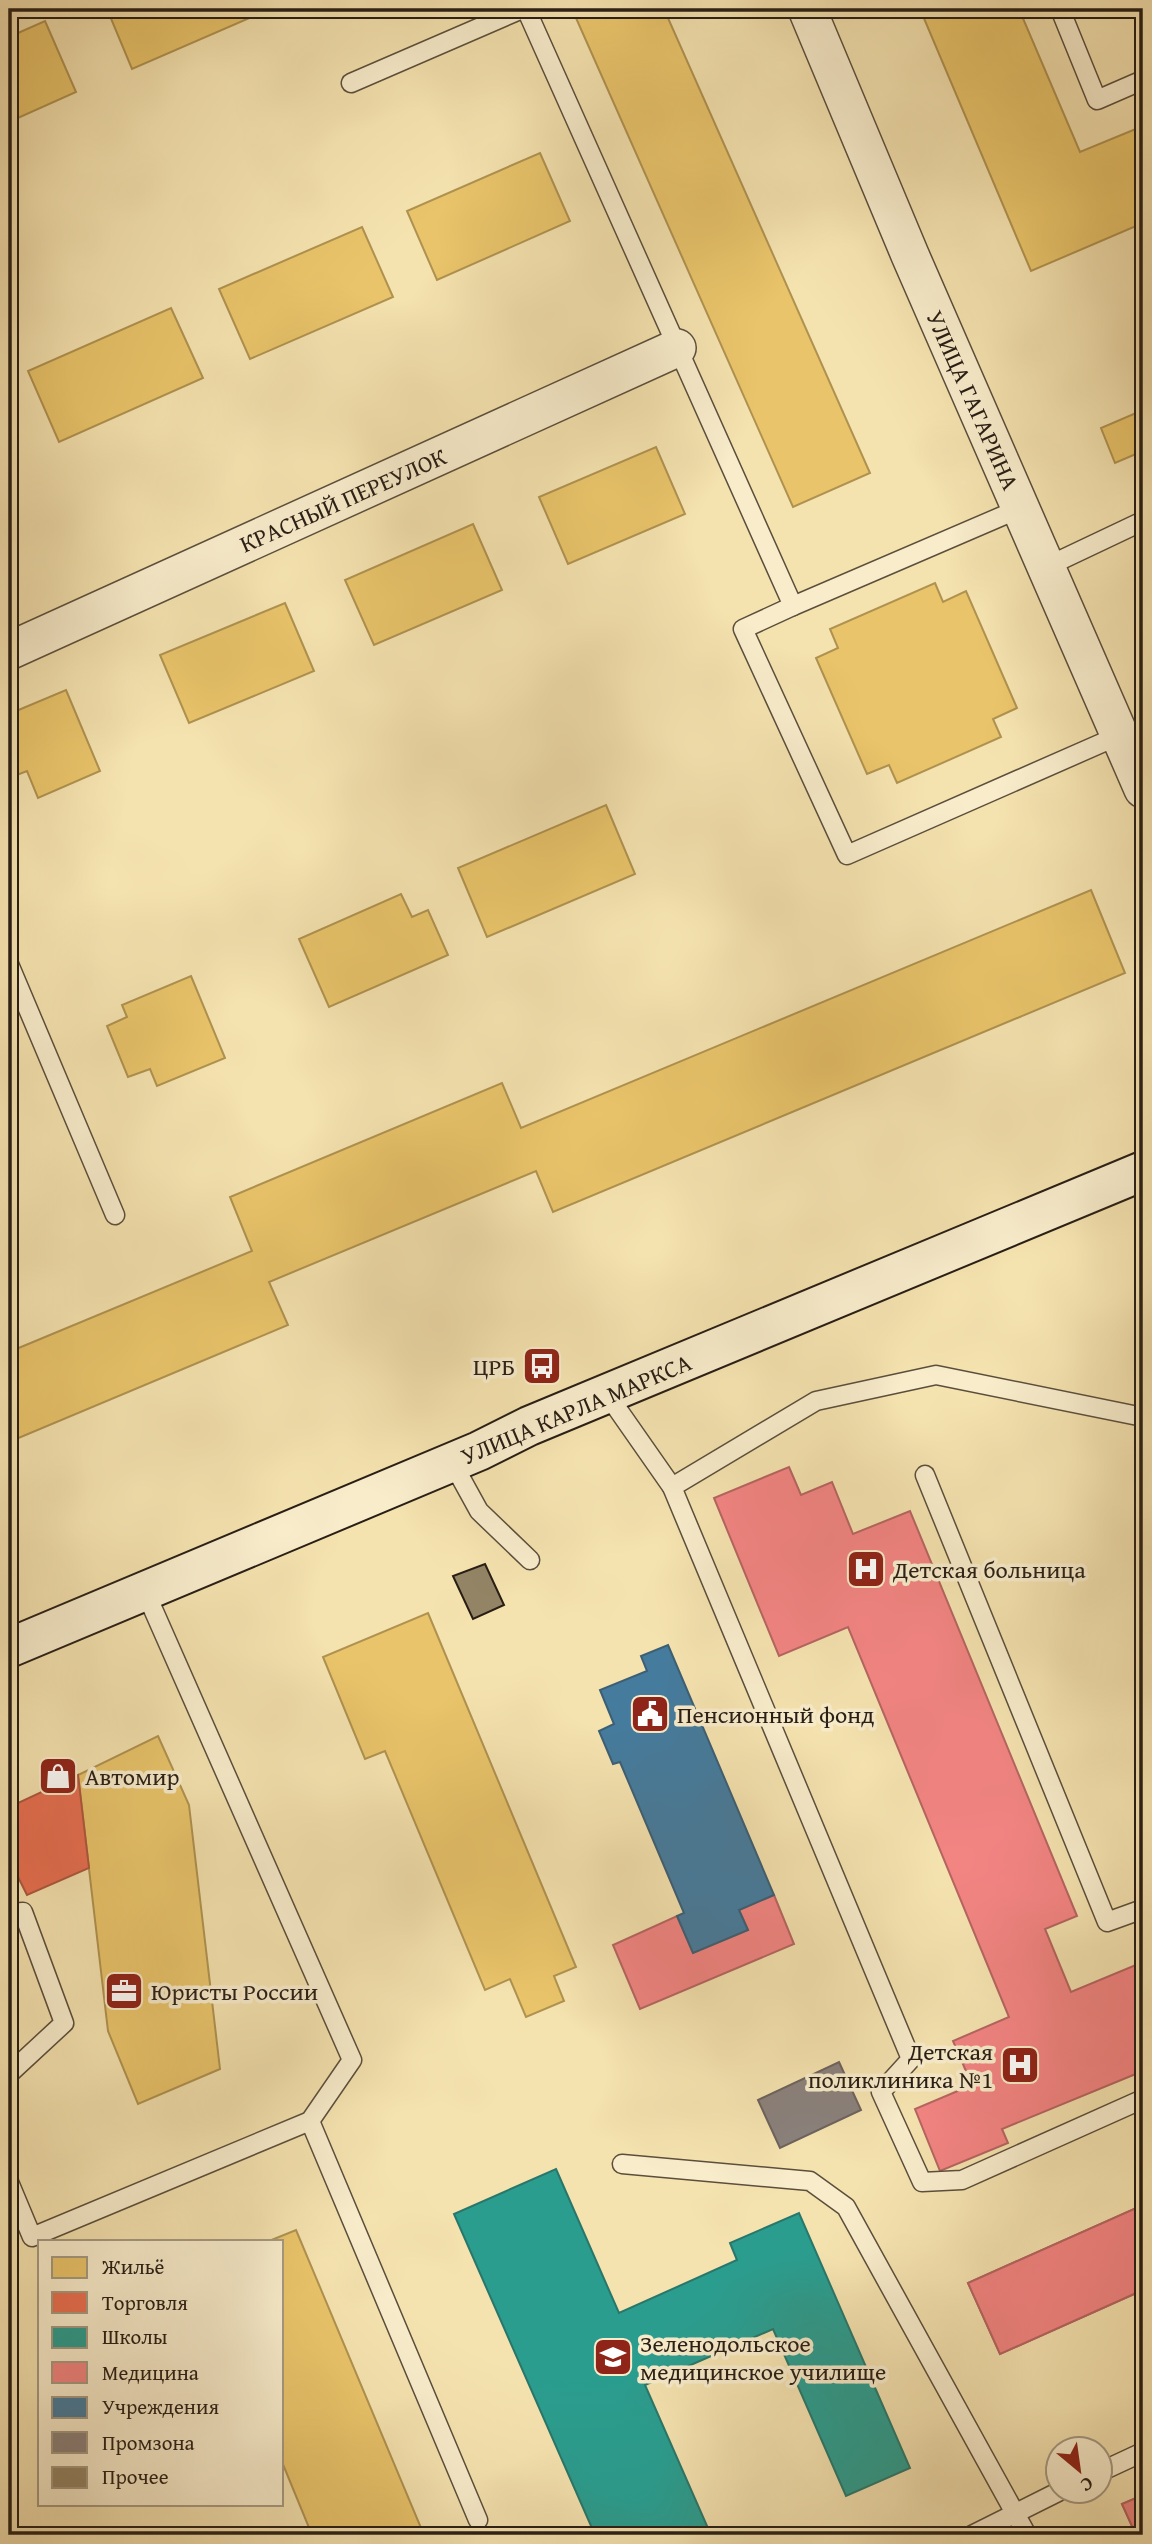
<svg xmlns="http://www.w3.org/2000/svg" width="1152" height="2544" viewBox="0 0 1152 2544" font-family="'Gentium Book Plus',serif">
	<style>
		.homes { fill: #e9c46a; stroke: #af9250; stroke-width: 2 }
		.shops { fill: #e76f51; stroke: #ae573f; stroke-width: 2 }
		.schools { fill: #2a9d8f; stroke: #29776a; stroke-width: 2 }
		.health { fill: #f28482; stroke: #b56561; stroke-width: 2 }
		.public { fill: #457b9d; stroke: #3c5f74; stroke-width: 2 }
		.industry { fill: #8a817c; stroke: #6d635d; stroke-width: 2 }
		.building { fill: #928465; stroke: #281e15; stroke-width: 2 }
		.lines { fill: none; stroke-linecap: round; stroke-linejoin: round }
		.lane-casing { stroke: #5b4f3c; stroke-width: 21 }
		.street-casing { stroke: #5b4f3c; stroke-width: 40 }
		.secondary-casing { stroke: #281e15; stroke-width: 42 }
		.lane { stroke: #f8eccb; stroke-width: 18 }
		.street { stroke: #f8eccb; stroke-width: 37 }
		.secondary { stroke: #f8eccb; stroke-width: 38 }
		.labels { text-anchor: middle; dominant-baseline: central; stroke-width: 7; stroke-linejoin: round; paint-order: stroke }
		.street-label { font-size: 24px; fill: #281e15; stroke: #f8eccb }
		.poi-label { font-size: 24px; fill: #281e15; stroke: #f8eccb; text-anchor: start }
	</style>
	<rect width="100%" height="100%" fill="#f4e2af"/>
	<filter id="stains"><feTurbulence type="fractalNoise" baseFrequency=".00286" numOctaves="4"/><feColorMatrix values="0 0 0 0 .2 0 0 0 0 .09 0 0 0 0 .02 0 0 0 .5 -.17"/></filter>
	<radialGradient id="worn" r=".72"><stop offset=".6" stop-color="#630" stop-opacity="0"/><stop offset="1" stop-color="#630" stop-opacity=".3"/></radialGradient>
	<g class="homes">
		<path d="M107,9H270L132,69Z"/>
		<path d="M597,9H664L870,473L793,507L576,18Z"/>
		<path d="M920,9H1019L1080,152L1143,126V223L1031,271Z"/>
		<path d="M45,21L76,92L9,122V37Z"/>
		<path d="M540,153L570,221L437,280L407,211Z"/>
		<path d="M362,227L393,297L250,359L219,289Z"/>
		<path d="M171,308L203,378L59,442L28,371Z"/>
		<path d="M1143,410V451L1115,463L1101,428Z"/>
		<path d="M656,447L685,514L568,564L539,497Z"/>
		<path d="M473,524L502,590L374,645L345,580Z"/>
		<path d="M935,583L943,602L966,591L1017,708L993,719L1001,737L897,783L889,765L867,774L816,658L838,648L830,629Z"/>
		<path d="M285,603L314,671L189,723L160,655Z"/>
		<path d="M66,690L100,771L38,798L27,771L9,778V714Z"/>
		<path d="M606,805L635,874L487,937L458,868Z"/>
		<path d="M1091,890L1125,973L553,1212L536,1171L269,1282L288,1325L9,1442V1352L252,1251L230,1197L502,1083L521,1128Z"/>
		<path d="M401,894L412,917L428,910L448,955L329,1007L299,939Z"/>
		<path d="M191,976L225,1058L157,1086L150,1069L128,1077L107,1026L127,1017L122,1005Z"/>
		<path d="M428,1613L576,1967L554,1976L564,2001L526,2017L510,1979L485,1990L385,1751L365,1759L323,1657Z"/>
		<path d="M158,1736L189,1805L220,2069L138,2104L108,2031L78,1775Z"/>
		<path d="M296,2230L424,2535H312L282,2462V2241H269Z"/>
	</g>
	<path class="shops" d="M78,1775L89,1868L27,1895L9,1859V1803L14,1805Z"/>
	<path class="schools" d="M556,2169L619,2313L737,2260L730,2243L799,2213L910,2468L846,2496L773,2329L645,2385L711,2535H595L454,2214Z"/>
	<g class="health">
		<path d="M789,1467L801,1495L832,1482L853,1534L910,1511L1077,1916L1045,1929L1071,1992L1143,1962V2071L1002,2129L1008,2143L940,2171L915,2109L972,2085L953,2041L1009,2017L848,1627L779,1656L714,1498Z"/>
		<path d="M774,1895L794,1944L640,2009L613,1945L677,1916L693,1953L748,1930L739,1910Z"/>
		<path d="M1143,2205V2290L1000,2354L968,2283Z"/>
		<path d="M1143,2205V2290L1000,2354L968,2283Z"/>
		<path d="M1143,2495V2535H1136L1122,2504Z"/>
		<path d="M1143,2495V2535H1136L1122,2504Z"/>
	</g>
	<path class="public" d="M668,1645L774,1895L739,1910L748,1930L693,1953L677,1916L684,1913L620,1762L613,1764L599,1731L614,1724L600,1690L647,1671L641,1656Z"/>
	<path class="industry" d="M839,2062L861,2110L780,2148L758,2100Z"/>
	<path class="building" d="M485,1564L504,1605L473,1619L453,1576Z"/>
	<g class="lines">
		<g class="lane-casing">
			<g id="lane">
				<path d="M526,9L793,606L1021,508"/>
				<path d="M1060,9L1097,100L1143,80"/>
				<path d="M351,83L522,9"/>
				<path d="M1046,567L1143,521"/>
				<path d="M793,606L743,629L847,855L1120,735"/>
				<path d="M9,964L115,1215"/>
				<path d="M607,1394L672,1487L911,2059L881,2092L922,2182L962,2180L1143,2099"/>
				<path d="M452,1462L479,1511L530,1560"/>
				<path d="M925,1475L1107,1922L1143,1909"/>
				<path d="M672,1487L816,1401L936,1375L1143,1417"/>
				<path d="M9,1913L23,1912L64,2023L9,2074"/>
				<path d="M310,2121L478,2520"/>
				<path d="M622,2164L810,2181L846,2207L1027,2535"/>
				<path d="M9,2182L32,2237L310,2121L352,2060L145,1591"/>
				<path d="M1100,2472L1143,2452"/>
				<path d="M972,2535L1058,2492"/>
			</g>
		</g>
		<g class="street-casing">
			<g id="street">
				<path d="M807,9L910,255L1143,789"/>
				<path d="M9,651L677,348"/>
			</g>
		</g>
		<g class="secondary-casing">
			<path id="secondary" d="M9,1648L479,1451L529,1426L1143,1171"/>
		</g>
		<use href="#lane" class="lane"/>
		<use href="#street" class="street"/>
		<use href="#secondary" class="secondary"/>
	</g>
	<defs>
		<g id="bus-square" transform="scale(2.0125)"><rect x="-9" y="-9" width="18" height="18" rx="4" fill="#8f2418" stroke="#f8eccb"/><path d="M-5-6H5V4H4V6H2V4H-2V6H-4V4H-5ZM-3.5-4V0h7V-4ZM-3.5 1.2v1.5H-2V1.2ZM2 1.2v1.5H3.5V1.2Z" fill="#fff"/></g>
		<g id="hospital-square" transform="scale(2.0125)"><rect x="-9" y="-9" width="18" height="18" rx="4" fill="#8f2418" stroke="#f8eccb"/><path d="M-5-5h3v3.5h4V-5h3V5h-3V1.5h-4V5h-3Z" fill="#fff"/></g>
		<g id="civic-square" transform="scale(2.0125)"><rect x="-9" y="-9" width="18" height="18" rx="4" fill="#8f2418" stroke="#f8eccb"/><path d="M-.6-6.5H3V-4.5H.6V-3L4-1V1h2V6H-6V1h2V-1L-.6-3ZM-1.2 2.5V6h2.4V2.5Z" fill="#fff"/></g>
		<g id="shop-square" transform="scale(2.0125)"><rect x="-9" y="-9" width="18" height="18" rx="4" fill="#8f2418" stroke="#f8eccb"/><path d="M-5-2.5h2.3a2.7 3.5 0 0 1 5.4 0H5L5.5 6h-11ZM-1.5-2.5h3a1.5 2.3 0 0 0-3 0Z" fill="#fff"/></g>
		<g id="office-square" transform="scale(2.0125)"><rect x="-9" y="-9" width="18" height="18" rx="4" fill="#8f2418" stroke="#f8eccb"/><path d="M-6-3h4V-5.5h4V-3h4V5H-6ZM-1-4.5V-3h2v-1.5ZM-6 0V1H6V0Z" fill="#fff"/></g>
		<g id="university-square" transform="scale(2.0125)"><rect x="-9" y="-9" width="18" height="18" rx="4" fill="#8f2418" stroke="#f8eccb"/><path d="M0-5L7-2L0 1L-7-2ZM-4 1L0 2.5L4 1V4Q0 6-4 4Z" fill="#fff"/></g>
	</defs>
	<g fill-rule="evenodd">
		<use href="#bus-square" x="542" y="1366"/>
		<use href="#hospital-square" x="866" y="1569"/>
		<use href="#civic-square" x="650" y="1714"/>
		<use href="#shop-square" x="58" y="1776"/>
		<use href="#office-square" x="124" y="1991"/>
		<use href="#hospital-square" x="1020" y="2065"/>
		<use href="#university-square" x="613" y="2357"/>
	</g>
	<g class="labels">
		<g class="street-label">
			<text transform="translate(973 400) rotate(66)">УЛИЦА ГАГАРИНА</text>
			<text transform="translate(343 500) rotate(-24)">КРАСНЫЙ ПЕРЕУЛОК</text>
			<text transform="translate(576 1409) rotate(-23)">УЛИЦА КАРЛА МАРКСА</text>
		</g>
		<g class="poi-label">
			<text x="515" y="1366" text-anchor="end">ЦРБ</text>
			<text x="893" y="1569">Детская больница</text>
			<text x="677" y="1714">Пенсионный фонд</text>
			<text x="85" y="1776">Автомир</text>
			<text x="151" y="1991">Юристы России</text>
			<text x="993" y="2051" text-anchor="end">Детская<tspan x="993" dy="28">поликлиника №1</tspan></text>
			<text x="640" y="2343">Зеленодольское<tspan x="640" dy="28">медицинское училище</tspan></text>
		</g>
	</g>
	<rect width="1152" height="2544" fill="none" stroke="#f4e2af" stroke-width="35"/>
	<rect x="10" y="10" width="1131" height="2523" fill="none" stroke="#281e15" stroke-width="3.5"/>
	<rect x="18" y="18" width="1117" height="2509" fill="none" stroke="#281e15" stroke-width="2"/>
	<rect x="38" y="2240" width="245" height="266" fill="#f8eccb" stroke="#a59a82" stroke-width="2"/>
	<rect x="52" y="2257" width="35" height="21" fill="#e9c46a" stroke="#a59a82" stroke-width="2"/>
	<text x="102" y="2274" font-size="21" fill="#281e15">Жильё</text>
	<rect x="52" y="2292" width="35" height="21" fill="#e76f51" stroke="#a59a82" stroke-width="2"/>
	<text x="102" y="2310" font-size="21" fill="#281e15">Торговля</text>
	<rect x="52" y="2327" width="35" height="21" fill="#2a9d8f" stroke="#a59a82" stroke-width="2"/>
	<text x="102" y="2344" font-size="21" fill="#281e15">Школы</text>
	<rect x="52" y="2362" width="35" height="21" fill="#f28482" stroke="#a59a82" stroke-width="2"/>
	<text x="102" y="2380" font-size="21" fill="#281e15">Медицина</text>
	<rect x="52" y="2397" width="35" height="21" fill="#457b9d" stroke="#a59a82" stroke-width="2"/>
	<text x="102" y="2414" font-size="21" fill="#281e15">Учреждения</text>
	<rect x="52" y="2432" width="35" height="21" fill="#8a817c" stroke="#a59a82" stroke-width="2"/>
	<text x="102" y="2450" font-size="21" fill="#281e15">Промзона</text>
	<rect x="52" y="2467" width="35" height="21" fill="#928465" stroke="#a59a82" stroke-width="2"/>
	<text x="102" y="2484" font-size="21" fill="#281e15">Прочее</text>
	<g transform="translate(1079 2470) rotate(151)"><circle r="33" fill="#f8eccb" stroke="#a59a82" stroke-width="2"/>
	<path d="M0-5L12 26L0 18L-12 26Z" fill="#8f2418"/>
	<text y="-10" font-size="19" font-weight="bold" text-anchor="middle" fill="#281e15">С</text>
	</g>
	<rect width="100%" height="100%" filter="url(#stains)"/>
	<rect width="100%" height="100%" fill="url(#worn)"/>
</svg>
